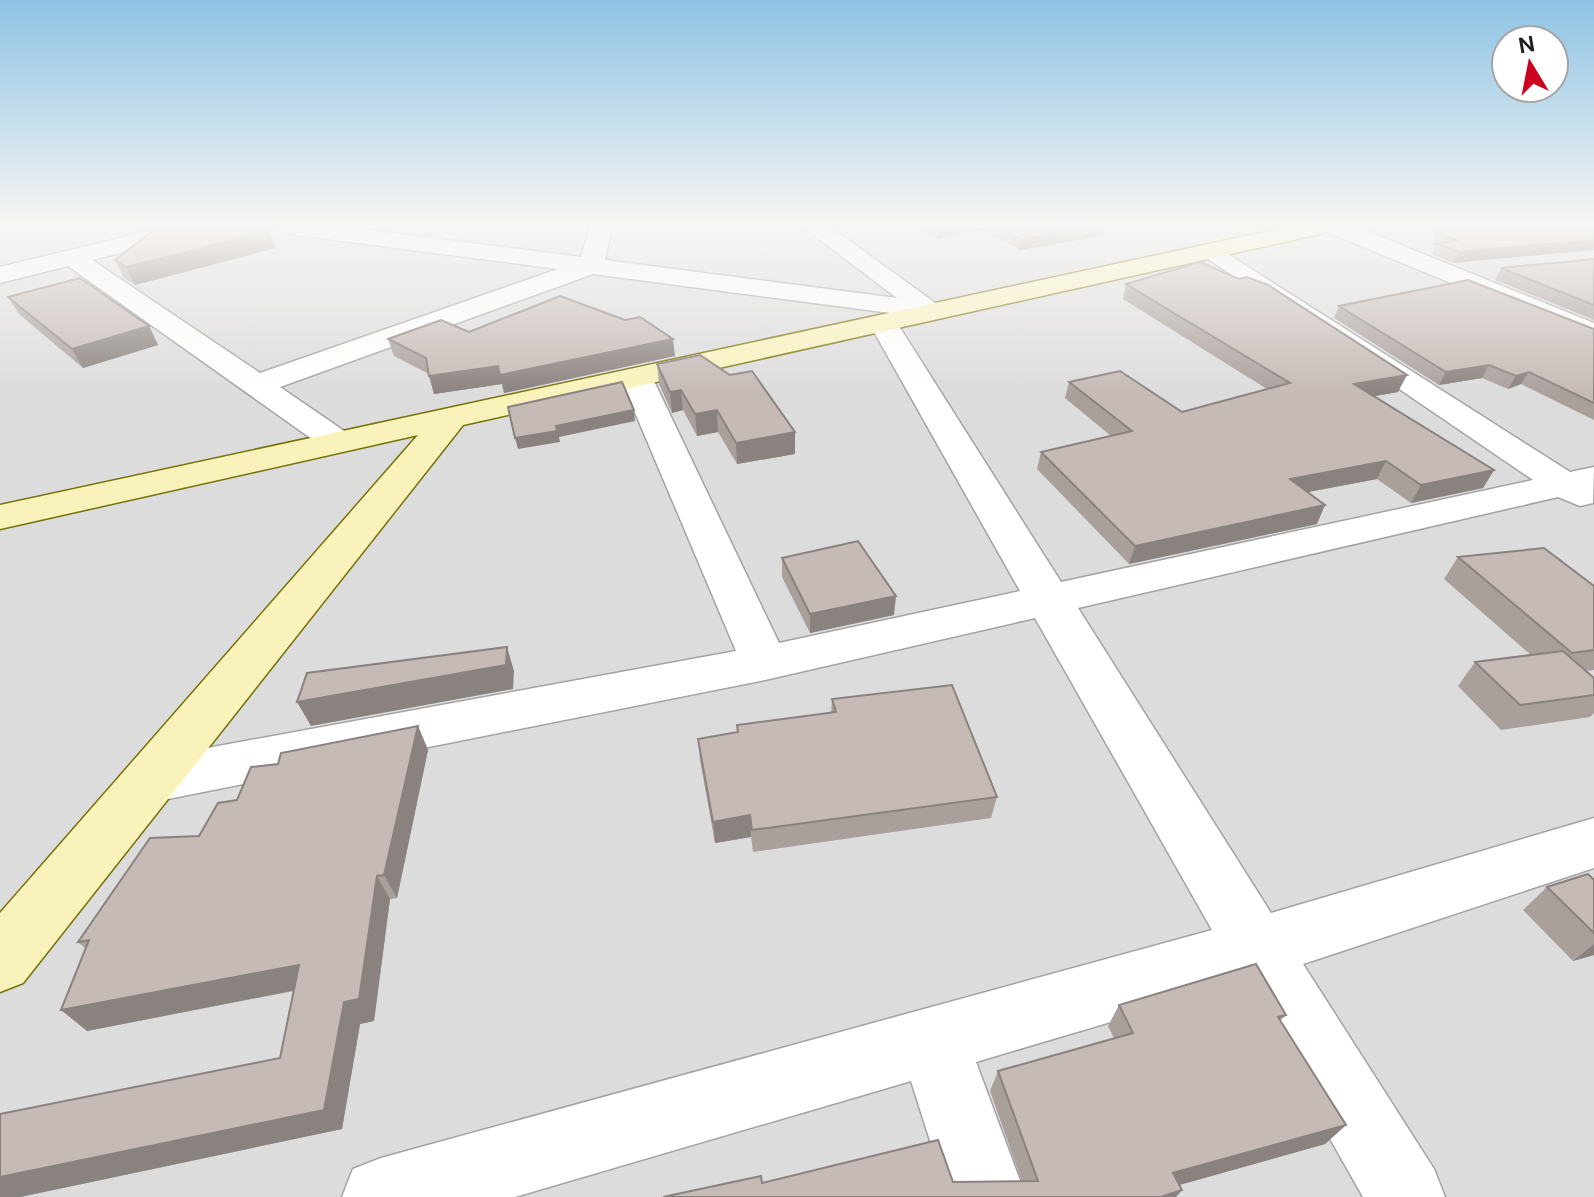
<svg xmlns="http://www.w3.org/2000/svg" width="1594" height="1197" viewBox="0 0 1594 1197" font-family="'DM Sans',sans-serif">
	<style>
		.residential { fill: #dddcdd }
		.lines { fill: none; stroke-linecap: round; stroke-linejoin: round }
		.street-casing { stroke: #a3a3a3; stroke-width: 3 }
		.secondary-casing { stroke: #777206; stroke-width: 3 }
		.street { fill: #fff; fill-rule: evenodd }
		.secondary { fill: #f9f3bb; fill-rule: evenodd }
		.wall { fill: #a9a09c }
		.shaded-wall { fill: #8a827f }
		.building { fill: #c5bab5; stroke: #8a827f; stroke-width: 2 }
	</style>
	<rect width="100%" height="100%" fill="#f0ebe6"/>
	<rect class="residential" x="0" y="227" width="1594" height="970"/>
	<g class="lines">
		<g class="street-casing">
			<g id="street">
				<path d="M166,227H207L204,232L92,260L260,373L558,269L289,234L278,227H345L581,257L590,227H612L605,260L897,298L803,227H830L941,307L937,313L921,317L593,274L280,387L350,435L355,442L350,449L338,452L326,449L68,266L0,283V267Z"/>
				<path d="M1324,227H1356L1594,323V342L1327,232Z"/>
				<path d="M1212,244L1570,472L1594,467L1593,503L1580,506L1558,497L1078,608L1271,913L1594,818V868L1303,964L1434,1169L1445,1197H1363L1242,983L976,1062L1026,1197H948L911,1081L515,1197H342L353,1169L381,1158L1212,930L1035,618L765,680L153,802L134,796L126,780L134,764L153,758L736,651L620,377L625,370H647L652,377L779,643L1020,591L869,323L873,317H893L897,323L1061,582L1533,480L1204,256L1200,251L1204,246Z"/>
			</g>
		</g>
		<g class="secondary-casing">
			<path id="secondary" d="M1287,227H1331L1320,234L463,425L23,983L0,992V913L418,435L0,529V505Z"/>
		</g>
		<use href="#street" class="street"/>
		<use href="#secondary" class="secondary"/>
	</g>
	<g class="wall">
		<path d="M918,227H1105L1103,236L1020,250L983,230L937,239Z"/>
		<path d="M1439,227H1594L1453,263L1432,254L1436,245L1432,244Z"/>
		<path d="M269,231L276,248L135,285L124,278L115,260Z"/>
		<path d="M1594,259V320L1495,280L1501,268Z"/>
		<path d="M1126,284L1398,392L1374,396L1494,470L1483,488L1411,503L1377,479L1308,492L1317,524L1129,564L1037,469L1041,452L1111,436L1065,398L1069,382L1182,412L1267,389L1123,299Z"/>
		<path d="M8,297L149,326L158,345L83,368L19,314Z"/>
		<path d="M1339,306L1594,329V420L1521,384L1508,389L1482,378L1439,385L1334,318Z"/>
		<path d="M469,332L675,356L504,393L502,384L434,394L429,374L394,356L388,339Z"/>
		<path d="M657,364L795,432V454L737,464L718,432L697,436L683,410L672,413L659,384Z"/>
		<path d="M1458,557L1594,586V670L1586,671L1594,678V713L1590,717L1501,730L1458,686L1475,662L1531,655L1444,579Z"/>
		<path d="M782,558L894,615L810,633L782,577Z"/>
		<path d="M832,699L997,797L991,818L753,852L751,837L715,843L700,760L698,739L737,732L831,713Z"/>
		<path d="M418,726L428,750L397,898L390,899L374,1021L360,1024L342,1129L20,1197H0L280,1058L294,991L87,1031L86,949L78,942L278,764Z"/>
		<path d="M1594,880V955L1573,961L1523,910L1547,887Z"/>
		<path d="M1119,1005L1286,1015L1280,1021L1346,1125L1325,1144L1179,1185L1182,1190L1176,1197H663L762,1183L1022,1182L990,1091L998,1071L1114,1038L1108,1026Z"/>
	</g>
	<g class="shaded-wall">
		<path d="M942,227H983V230L937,239L938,228Z"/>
		<path d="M1087,227H1105L1103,236L1020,250L1021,240Z"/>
		<path d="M269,231L276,248L135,285L126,267Z"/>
		<path d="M1594,240V250L1453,263L1459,252Z"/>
		<path d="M149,326L158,345L83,368L72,349Z"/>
		<path d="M673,339L675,356L504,393L502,384L434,394L429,376Z"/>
		<path d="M1489,365L1482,378L1439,385L1446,372Z"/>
		<path d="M1529,372L1521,384L1508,389L1516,376Z"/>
		<path d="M1407,375L1398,392L1347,401L1354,384Z"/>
		<path d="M681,390L683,410L672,413L670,392Z"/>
		<path d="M634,410L635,421L559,437L560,442L518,449L515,438L556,426Z"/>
		<path d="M717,410L718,432L697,436L695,414Z"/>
		<path d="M795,432V454L737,464L736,443Z"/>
		<path d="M1386,461L1377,479L1282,497L1290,479Z"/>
		<path d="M1494,470L1483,488L1411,503L1421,485Z"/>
		<path d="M1325,505L1317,524L1129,564L1135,546Z"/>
		<path d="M896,596L894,615L810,633V614Z"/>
		<path d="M507,647L514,671L513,689L311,726L297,702Z"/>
		<path d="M418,726L428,750L397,898L384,875Z"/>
		<path d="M750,815L751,837L715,843L713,822Z"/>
		<path d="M377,876L390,899L374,1021L360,1024L342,1129L20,1197H0V1177L324,1110L344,1002Z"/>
		<path d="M1594,944V955L1573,961Z"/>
		<path d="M299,965L316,986L87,1031L61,1010Z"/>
		<path d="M1346,1125L1325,1144L1158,1191L1173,1173Z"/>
		<path d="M1182,1190L1176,1197H1161Z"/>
	</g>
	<g class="building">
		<path d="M159,227H262L269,231L126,267L115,260L155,229Z"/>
		<path d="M999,227H1094L1021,240Z"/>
		<path d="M1453,227H1594V240L1459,252L1437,244L1457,240L1437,233L1458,229Z"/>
		<path d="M1594,259V305L1501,268Z"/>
		<path d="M1200,262L1239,279L1247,277L1268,285L1407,375L1354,384L1494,470L1421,485L1386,461L1290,479L1325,505L1135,546L1041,452L1132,431L1069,382L1120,371L1182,412L1290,383L1126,284Z"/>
		<path d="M80,278L149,326L72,349L8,297Z"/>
		<path d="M1468,280L1594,329V403L1529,372L1516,376L1489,365L1446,372L1339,306Z"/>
		<path d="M560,296L625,320L640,317L673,339L500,375L498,366L429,376L426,358L388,339L441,320L469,332Z"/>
		<path d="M700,355L730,375L752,371L795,432L736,443L717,410L695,414L681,390L670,392L657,364Z"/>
		<path d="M622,382L634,410L556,426L557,431L515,438L508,407Z"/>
		<path d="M858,541L896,596L810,614L782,558Z"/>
		<path d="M1544,548L1594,586V650L1572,653L1458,557Z"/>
		<path d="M507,647L506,665L297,702L307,673Z"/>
		<path d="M1563,651L1594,678V695L1520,705L1475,662Z"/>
		<path d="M952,685L997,797L752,830L750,815L713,822L698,739L738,732L737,725L836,712L832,699Z"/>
		<path d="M418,726L384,875L377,876L359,999L344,1002L324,1110L0,1177V1114L280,1058L299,965L61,1010L89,940L78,942L150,838L199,836L218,803L237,800L251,767L278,764L281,753Z"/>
		<path d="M1588,874L1594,880V933L1547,887Z"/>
		<path d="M1256,964L1286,1015L1278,1017L1346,1125L1173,1173L1182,1190L1161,1197H663L761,1176L762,1183L938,1140L953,1182L1038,1181L998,1071L1133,1033L1119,1005Z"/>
	</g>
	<linearGradient id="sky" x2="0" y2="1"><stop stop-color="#8ec3e4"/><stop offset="0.57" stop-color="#f8f6f4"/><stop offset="1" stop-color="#f8f6f4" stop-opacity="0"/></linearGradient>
	<rect width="1594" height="395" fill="url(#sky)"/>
	<g transform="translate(1530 64) rotate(350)"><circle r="38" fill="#ffffff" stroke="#a5a5a5" stroke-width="2"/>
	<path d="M0-6L14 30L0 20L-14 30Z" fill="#cc0320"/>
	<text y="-12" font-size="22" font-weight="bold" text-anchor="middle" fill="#1f1f1f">N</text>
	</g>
</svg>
